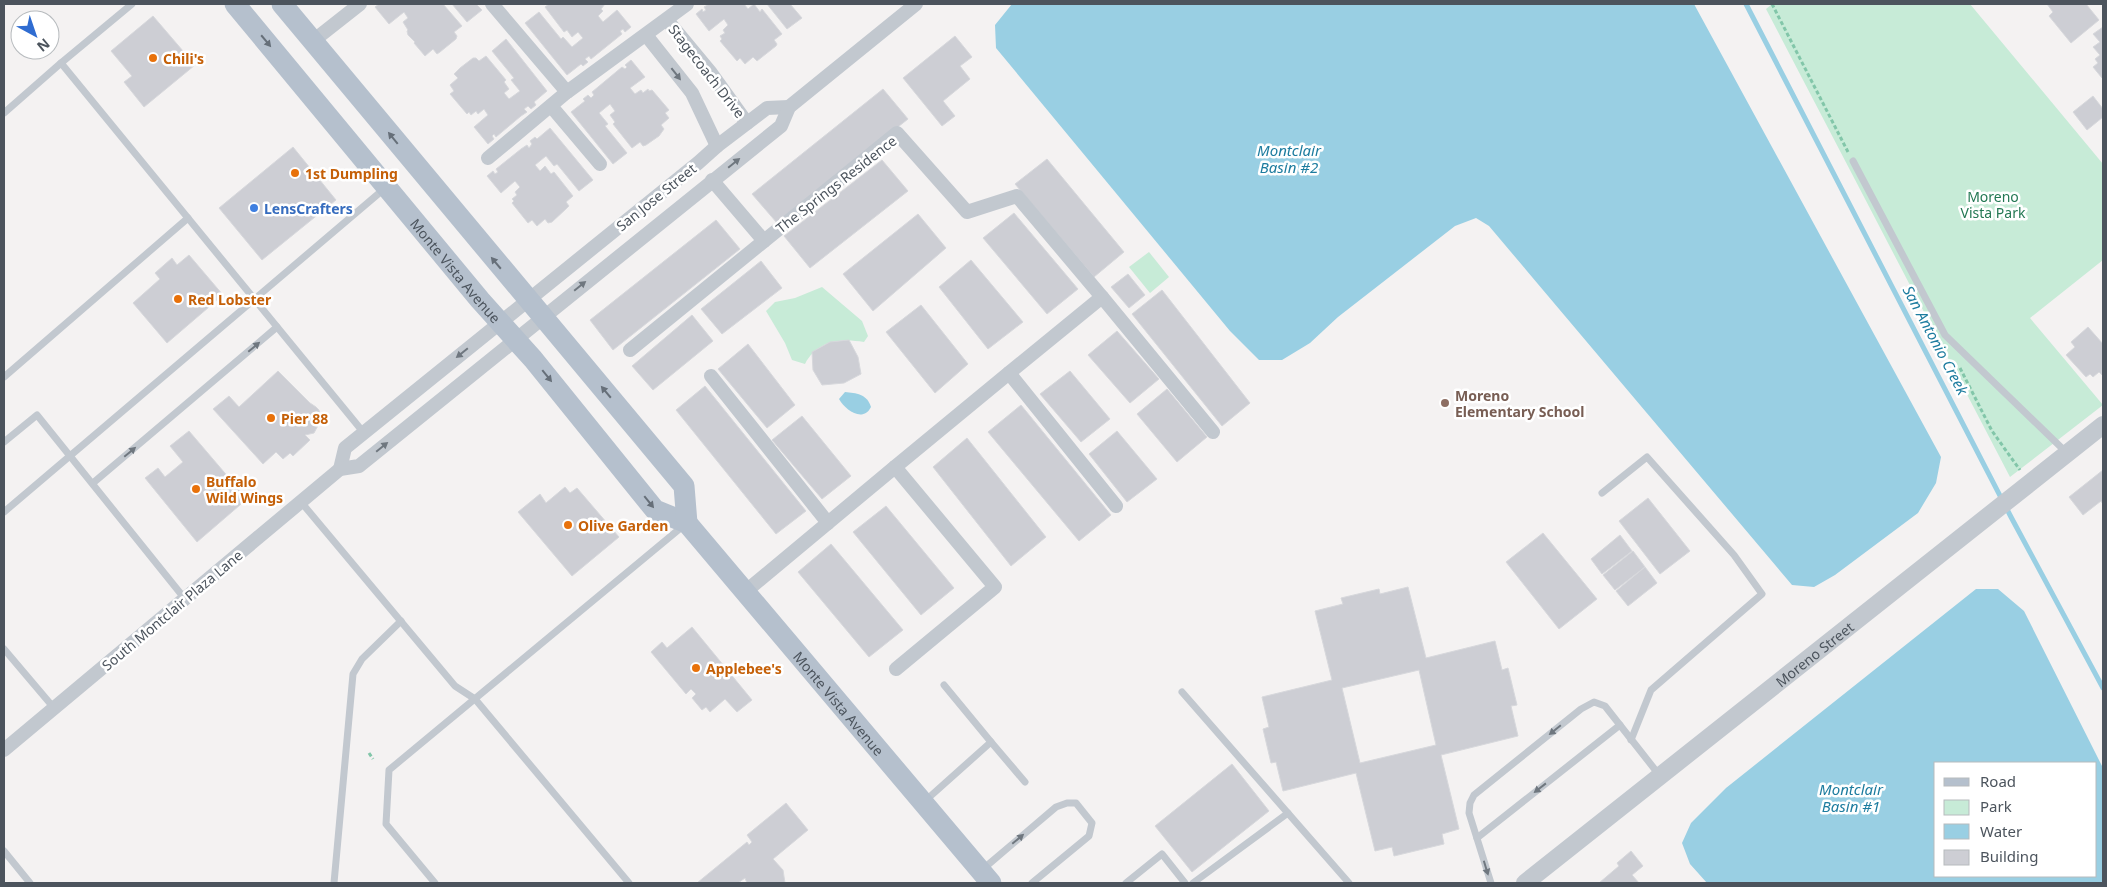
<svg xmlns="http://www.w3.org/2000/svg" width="2107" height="887" viewBox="0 0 2107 887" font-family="'Noto Sans',sans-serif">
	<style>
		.green { fill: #c7ebd7 }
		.water { fill: #99cfe3; fill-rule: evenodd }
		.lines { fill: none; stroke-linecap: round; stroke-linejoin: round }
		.stream { stroke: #99cfe3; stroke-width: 5 }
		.building { fill: #cdced4; stroke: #d7d8dc; fill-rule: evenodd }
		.path { stroke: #82c6a9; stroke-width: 3; stroke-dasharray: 4 2.5; stroke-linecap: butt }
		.service { stroke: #c2c8cf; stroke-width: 7 }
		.minor { stroke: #c2c8cf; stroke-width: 14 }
		.tertiary { stroke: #c2c8cf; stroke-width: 18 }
		.primary { stroke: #b5c0cd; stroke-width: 21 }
		.oneway { fill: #666f79 }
		.oneway2 { fill: #6f777f }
		.food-dot { fill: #e8710a; stroke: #fff; stroke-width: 2 }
		.shop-dot { fill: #3f7fe0; stroke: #fff; stroke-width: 2 }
		.education-dot { fill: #8d6e63; stroke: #fff; stroke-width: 2 }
		.labels { text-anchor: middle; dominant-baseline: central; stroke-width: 5; stroke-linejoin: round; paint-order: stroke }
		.food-label { font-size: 14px; font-weight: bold; fill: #c56008; stroke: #fff; text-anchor: start }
		.street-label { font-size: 14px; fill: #4c545d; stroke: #fff }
		.park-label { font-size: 14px; fill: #237853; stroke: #fff }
		.shop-label { font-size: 14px; font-weight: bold; fill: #366cbe; stroke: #fff; text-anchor: start }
		.education-label { font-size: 14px; font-weight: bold; fill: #785e54; stroke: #fff; text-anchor: start }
		.water-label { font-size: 15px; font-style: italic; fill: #1d7c9f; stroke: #fff }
	</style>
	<rect width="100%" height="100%" fill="#f4f2f2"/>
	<g class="green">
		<path d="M1772,4H1970L2103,164V260L2030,318L2103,405L2010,477L1766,9Z"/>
		<path d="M1149,252L1169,277L1150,293L1129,267Z"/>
		<path d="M822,287L862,321L868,336L864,342C839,338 817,341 805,364L792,360L785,343L766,311L775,302L795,298Z"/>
	</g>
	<g class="water">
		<path d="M1012,4H1694L1941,457L1936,483L1918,513L1835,575L1814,587L1792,585L1489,226L1476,218L1455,226L1338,317L1310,343L1282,360H1259L1230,331L996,48L995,25Z"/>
		<path d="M845,392C856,393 867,394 871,407C863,423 845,410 839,399Z"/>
		<path d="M1976,589H1998L2024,611L2103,768V883H1707L1690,864L1682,843L1691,823L1726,788ZM1936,763H2096V876H1936Z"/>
	</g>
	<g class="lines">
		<path class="stream" d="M1746,4L2011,517L2103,688"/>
	</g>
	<g class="building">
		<path d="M379,4H443L462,26L454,32L457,36L456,39L440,52L437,54L433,49L425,56L414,43L415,42L408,35L407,31L408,30L403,22L408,18L404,12L389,24L375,7Z"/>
		<path d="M452,4H476L482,10L467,22Z"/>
		<path d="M549,4H605L601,9L603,11L598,16L603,22L617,10L631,27L625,32L623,29L620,31L622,34L591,59L589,56L585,59L588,62L583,66L581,64L567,75L525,23L539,12L561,39L563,37L572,47L583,38L578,32L572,37L567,30L564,32L545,7Z"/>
		<path d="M709,4H744L748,9L754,4L760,12L762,9L782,34L774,40L777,44L776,46L757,61L753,57L745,64L740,58L737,61L720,41L722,39L720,36L725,33L723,30L728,25L724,19L709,31L696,14L702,9L703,12L706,10L704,7Z"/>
		<path d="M767,4H790L802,18L787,29Z"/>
		<path d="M2047,4H2086L2099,20L2071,43L2049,16L2053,12Z"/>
		<path d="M153,16L195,65L144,107L124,82L132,76L111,51Z"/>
		<path d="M2103,27V76L2102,78L2093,67L2098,63L2095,59L2100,55L2093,47L2100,42L2093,34Z"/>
		<path d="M955,36L972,57L960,66L970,79L943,101L955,116L942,126L903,78Z"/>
		<path d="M506,39L547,91L534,102L536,105L531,109L528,106L524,109L527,112L521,116L496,137L494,134L492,136L494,139L488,144L474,127L488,115L484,109L478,114L476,111L471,115L469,112L467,114L450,94L454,91L450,85L458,78L454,74L460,68L473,58H476L479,61L486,56L506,80L504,82L509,89L504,93L509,99L520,91L511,80L514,78L492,51Z"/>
		<path d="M631,60L645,77L630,88L635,94L641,90L643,93L648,89L649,91L652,90L669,110L665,113L669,118L661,125L664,129L659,136L646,145L643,146L640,142L632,148L613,124L615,122L610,115L615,111L610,104L599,113L608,124L605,126L627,153L613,164L571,112L585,101L583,99L588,95L591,98L594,95L592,92L622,67L625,69L627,67L625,65Z"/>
		<path d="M883,89L908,119L777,223L752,194Z"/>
		<path d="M2093,96L2103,109V117L2087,130L2073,112Z"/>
		<path d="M550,128L593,180L579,191L557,164L554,166L546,156L535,165L540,171L545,166L551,174L554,172L573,196L566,202L569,206L567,208L552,222L548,223L545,219L537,226L532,220L528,223L512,203L514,201L512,199L517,195L515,192L520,187L515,181L501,193L487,176L493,171L495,174L498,172L496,169L521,149L527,145L529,148L532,144L530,141L535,137L537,139Z"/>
		<path d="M293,147L336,200L262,260L219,208Z"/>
		<path d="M1047,159L1124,252L1094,277L1015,184Z"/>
		<path d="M882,160L908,191L810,268L784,236Z"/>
		<path d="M1014,213L1078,289L1047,314L983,238Z"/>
		<path d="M918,214L946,248L873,311L843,274Z"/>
		<path d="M716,220L740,249L613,350L590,320Z"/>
		<path d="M189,255L223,295L167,343L133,303L160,279L155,273L172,258L177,265Z"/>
		<path d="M971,260L1023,322L988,349L939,287Z"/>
		<path d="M761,261L782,288L722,334L701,309Z"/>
		<path d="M1128,274L1145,295L1129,308L1111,287Z"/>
		<path d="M1162,290L1250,403L1222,426L1132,314Z"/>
		<path d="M921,305L968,364L935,393L886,332Z"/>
		<path d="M692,315L713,341L653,390L632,366Z"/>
		<path d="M2088,327L2103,344L2102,375L2099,372L2093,377L2090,374L2086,377L2066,355L2075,347L2071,342Z"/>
		<path d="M1117,331L1159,379L1130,403L1088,355Z"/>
		<path d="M849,340L858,357L861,374L844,383L822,385L813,370L812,352L830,342Z"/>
		<path d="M748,344L795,405L767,428L718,369Z"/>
		<path d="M278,371L310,403L316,407L319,410L321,420L314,433L305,435L310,440L293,456L290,453L283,459L276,452L263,464L213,409L229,396L239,407Z"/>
		<path d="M1070,371L1110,419L1081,442L1040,394Z"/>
		<path d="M705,386L806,511L776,534L676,410Z"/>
		<path d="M1167,389L1207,437L1177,462L1137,414Z"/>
		<path d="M1021,405L1111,515L1079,541L988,432Z"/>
		<path d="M802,416L851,476L822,499L772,440Z"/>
		<path d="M189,431L247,499L197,542L145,478L158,468L165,477L183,462L170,446Z"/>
		<path d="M1117,431L1157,479L1127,502L1089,454Z"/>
		<path d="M967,438L1046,537L1011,566L933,467Z"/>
		<path d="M2103,470V504L2101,501L2083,515L2069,497Z"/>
		<path d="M565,487L570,493L577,488L619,537L572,576L518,512L540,494L546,503Z"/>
		<path d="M1648,498L1690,551L1660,574L1619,521Z"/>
		<path d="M886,506L954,588L921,615L853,532Z"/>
		<path d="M1543,533L1597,599L1559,629L1506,562Z"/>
		<path d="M1620,535L1632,551L1602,574L1591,559Z"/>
		<path d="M831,544L903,630L869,657L798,572Z"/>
		<path d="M1633,551L1645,567L1615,590L1603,575Z"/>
		<path d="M1645,567L1657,583L1628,606L1616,591Z"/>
		<path d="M1408,587L1426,658L1495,641L1502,670L1508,668L1517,705L1511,706L1518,736L1441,755L1459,829L1442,834L1444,844L1394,856L1392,847L1375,851L1356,773L1283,791L1276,762L1271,763L1263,729L1269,727L1262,697L1332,680L1315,611L1343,604L1341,598L1379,589L1380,594ZM1419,670L1436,745L1360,763L1342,688Z"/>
		<path d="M692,627L752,700L737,712L725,699L710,712L706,707L702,710L692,698L696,694L691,689L686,694L651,652L662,642L667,648Z"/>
		<path d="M1232,764L1269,811L1192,872L1155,826Z"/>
		<path d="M786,803L808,830L773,859L783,870L785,883H747L745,878L738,883H697L747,842L749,845L752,842L747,835Z"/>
		<path d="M1631,851L1643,866L1632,875L1639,883H1599L1619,866L1617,863Z"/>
	</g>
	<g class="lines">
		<g class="path">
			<path d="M1772,4L1848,152"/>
			<path d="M1960,368L1992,431L2020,470"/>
			<path d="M369,753L373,759"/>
		</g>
		<g class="service">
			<path d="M132,4L61,63L364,433"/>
			<path d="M4,113L61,63"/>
			<path d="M1853,161L1945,335L2067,453"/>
			<path d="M4,377L188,218"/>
			<path d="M4,442L37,415L185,599"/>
			<path d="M93,483L277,327"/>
			<path d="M1602,493L1647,457L1734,555L1762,594L1651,690L1631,740"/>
			<path d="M301,502L455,686L475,699L629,883"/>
			<path d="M4,512L384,189"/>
			<path d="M4,649L54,708"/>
			<path d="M944,685L991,742"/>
			<path d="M1182,692L1349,883"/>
			<path d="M925,801L991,742L1025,782"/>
			<path d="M1477,838L1620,725"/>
			<path d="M4,851L30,883"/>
			<path d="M983,869L1056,807L1067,803H1076L1092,823L1089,836L1032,883"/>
			<path d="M334,883L353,674L362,659L401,621"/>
			<path d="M435,883L386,824L389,770L683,526"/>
			<path d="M1126,883L1162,854L1185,883"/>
			<path d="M1193,883L1288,813"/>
			<path d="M1491,883L1469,813L1470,803L1474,795L1581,709L1594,702L1605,706L1660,776"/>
		</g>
		<g class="minor">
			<path d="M492,4L567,92"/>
			<path d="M667,20L711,73L747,123"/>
			<path d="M646,35L692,93L717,146"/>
			<path d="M313,41L360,4"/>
			<path d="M551,106L600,164"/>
			<path d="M488,158L567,92L687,4"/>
			<path d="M764,241L897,133L967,212L1017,196L1102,297"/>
			<path d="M630,350L764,241L712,180"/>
			<path d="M1009,373L1102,297L1213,432"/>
			<path d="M711,376L828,523"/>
			<path d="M895,467L1009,373L1116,506"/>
			<path d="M340,469L345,448L698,163L717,146L767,108L789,107"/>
			<path d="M745,592L895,467L995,587L896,669"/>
			<path d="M4,750L340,469L359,466L781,126L789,107L916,4"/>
		</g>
		<path class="tertiary" id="s1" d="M1525,883L2103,425"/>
		<g class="primary">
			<path id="s2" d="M235,4L480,300L533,359L655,510L687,523L991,883"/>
			<path d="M282,4L684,486L687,523"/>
		</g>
	</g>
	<defs><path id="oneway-solid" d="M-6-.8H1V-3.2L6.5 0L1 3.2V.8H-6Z" transform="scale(1.25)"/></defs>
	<g class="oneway">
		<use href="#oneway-solid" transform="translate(266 41) rotate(50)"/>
		<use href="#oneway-solid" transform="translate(393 138) rotate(-129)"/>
		<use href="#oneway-solid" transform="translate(496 263) rotate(-130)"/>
		<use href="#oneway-solid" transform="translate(547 376) rotate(51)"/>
		<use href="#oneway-solid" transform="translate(606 392) rotate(-130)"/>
		<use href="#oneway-solid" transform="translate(649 502) rotate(51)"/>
	</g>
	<g class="oneway2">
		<use href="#oneway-solid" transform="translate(676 74) rotate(52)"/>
		<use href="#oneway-solid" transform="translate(734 163) rotate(-39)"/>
		<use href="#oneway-solid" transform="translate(580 286) rotate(-39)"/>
		<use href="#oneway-solid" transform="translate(254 347) rotate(-40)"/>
		<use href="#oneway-solid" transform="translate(462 353) rotate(141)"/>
		<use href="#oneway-solid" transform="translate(382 447) rotate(-39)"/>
		<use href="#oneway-solid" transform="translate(130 452) rotate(-40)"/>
		<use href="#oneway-solid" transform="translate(1555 730) rotate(141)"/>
		<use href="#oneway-solid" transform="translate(1540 788) rotate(142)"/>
		<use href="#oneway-solid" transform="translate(1018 839) rotate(-40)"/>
		<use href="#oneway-solid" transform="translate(1486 868) rotate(73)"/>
	</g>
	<g class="food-dot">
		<circle cx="153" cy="58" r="5"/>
		<circle cx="295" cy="173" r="5"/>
		<circle cx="178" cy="299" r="5"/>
		<circle cx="271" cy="418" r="5"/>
		<circle cx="196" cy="489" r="5"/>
		<circle cx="568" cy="525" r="5"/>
		<circle cx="696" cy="668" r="5"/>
	</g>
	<circle class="shop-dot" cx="254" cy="208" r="5"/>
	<circle class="education-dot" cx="1445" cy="403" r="5"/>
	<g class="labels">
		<g class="food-label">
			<text x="163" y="58">Chili's</text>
			<text x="305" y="173">1st Dumpling</text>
			<text x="188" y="299">Red Lobster</text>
			<text x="281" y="418">Pier 88</text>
			<text x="206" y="481">Buffalo<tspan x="206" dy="16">Wild Wings</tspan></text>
			<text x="578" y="525">Olive Garden</text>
			<text x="706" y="668">Applebee's</text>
		</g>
		<g class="street-label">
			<text transform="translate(707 71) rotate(52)">Stagecoach Drive</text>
			<text transform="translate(836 184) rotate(-38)">The Springs Residence</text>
			<text transform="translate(656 197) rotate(-39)">San Jose Street</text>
			<text stroke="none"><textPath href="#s2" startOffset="346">Monte Vista Avenue</textPath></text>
			<text transform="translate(172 610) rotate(-40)">South Montclair Plaza Lane</text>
			<text stroke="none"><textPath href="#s1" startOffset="369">Moreno Street</textPath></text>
			<text stroke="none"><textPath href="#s2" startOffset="928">Monte Vista Avenue</textPath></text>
		</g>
		<g class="park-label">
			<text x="1993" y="196">Moreno<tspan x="1993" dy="16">Vista Park</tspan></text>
		</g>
		<g class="shop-label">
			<text x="264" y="208">LensCrafters</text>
		</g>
		<g class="education-label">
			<text x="1455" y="395">Moreno<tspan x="1455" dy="16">Elementary School</tspan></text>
		</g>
		<g class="water-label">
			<text x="1289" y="150">Montclair<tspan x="1289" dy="17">Basin #2</tspan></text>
			<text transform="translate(1936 340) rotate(62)">San Antonio Creek</text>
			<text x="1851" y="789">Montclair<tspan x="1851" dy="17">Basin #1</tspan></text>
		</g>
	</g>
	<rect width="2107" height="887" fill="none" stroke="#4c545d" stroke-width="10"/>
	<rect x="1934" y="762" width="162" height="115" fill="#ffffff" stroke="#b7bbbe"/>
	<rect x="1944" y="778" width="25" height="8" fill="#b5c0cd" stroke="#b7bbbe"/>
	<text x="1980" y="787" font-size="15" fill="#4c545d">Road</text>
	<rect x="1944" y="800" width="25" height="15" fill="#c7ebd7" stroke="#b7bbbe"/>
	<text x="1980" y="812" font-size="15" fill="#4c545d">Park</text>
	<rect x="1944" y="824" width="25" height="15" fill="#99cfe3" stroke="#b7bbbe"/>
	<text x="1980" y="837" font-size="15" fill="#4c545d">Water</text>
	<rect x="1944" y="850" width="25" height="15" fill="#cdced4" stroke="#b7bbbe"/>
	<text x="1980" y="862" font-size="15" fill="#4c545d">Building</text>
	<g transform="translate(35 35) rotate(140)"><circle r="24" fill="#ffffff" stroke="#b7bbbe"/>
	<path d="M0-4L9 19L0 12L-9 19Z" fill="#2f6cd1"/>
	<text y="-8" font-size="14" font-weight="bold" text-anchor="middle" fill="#4c545d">N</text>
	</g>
</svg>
